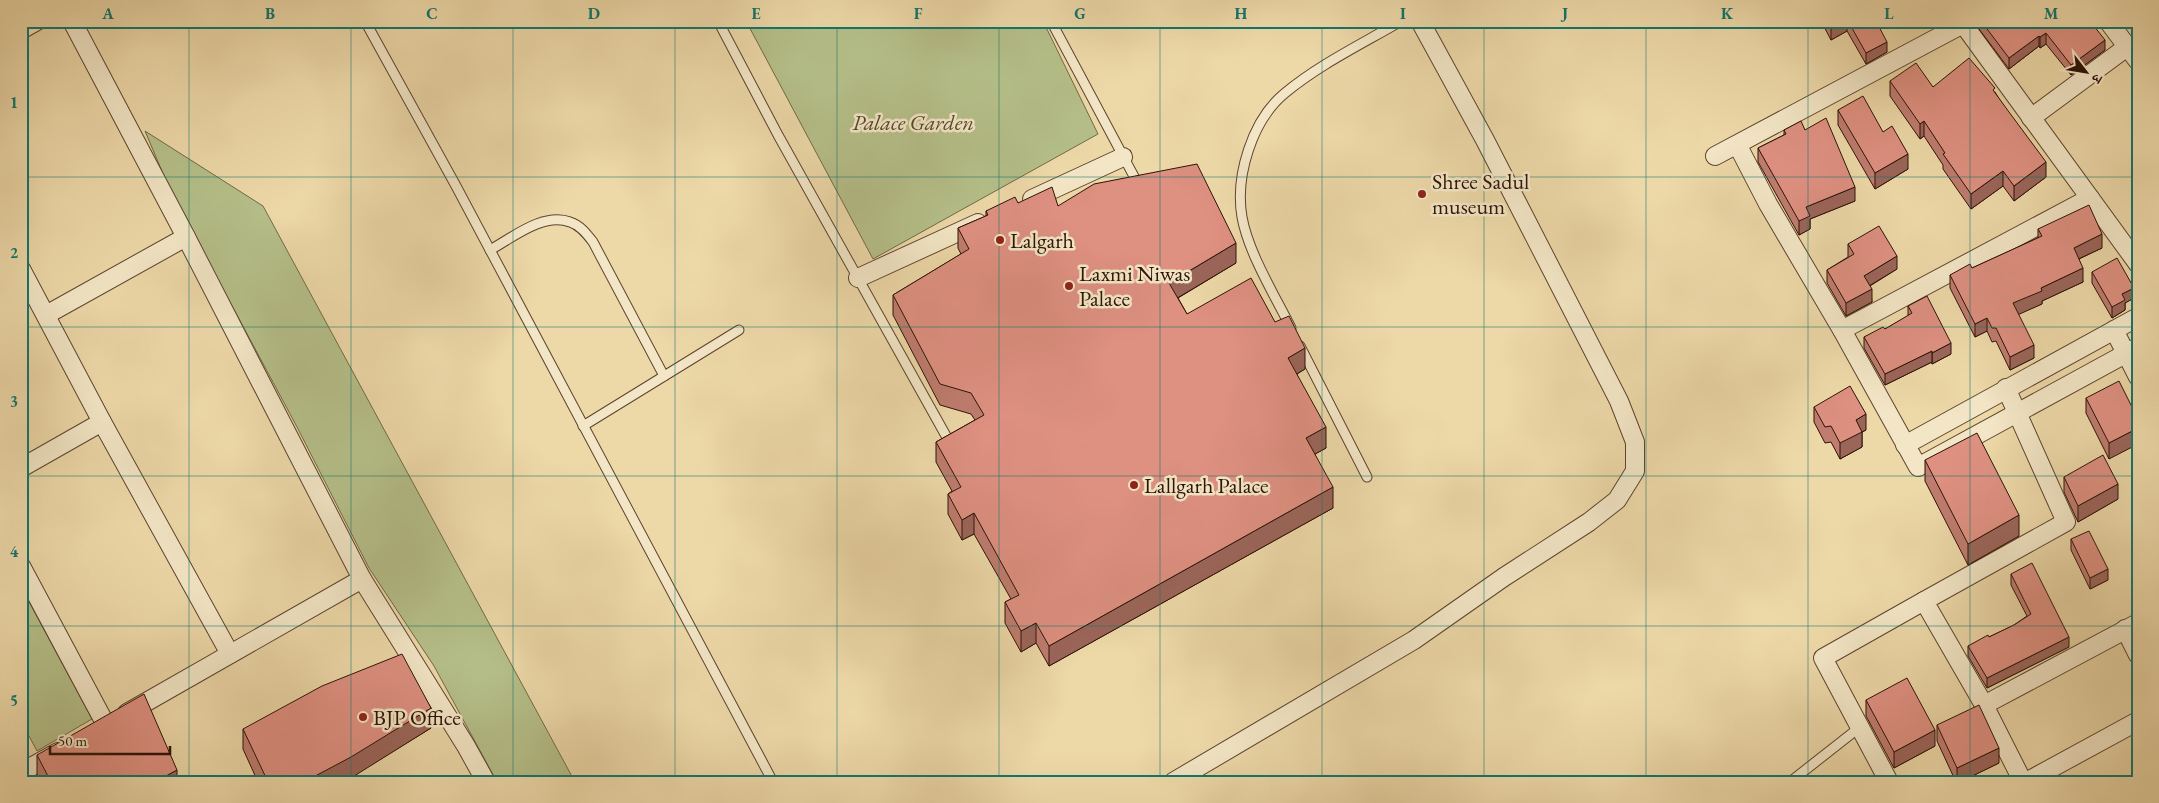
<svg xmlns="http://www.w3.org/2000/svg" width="2159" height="803" viewBox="0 0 2159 803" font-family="'EB Garamond','Noto Serif Devanagari',serif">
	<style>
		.green { fill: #b5bf89; stroke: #716948 }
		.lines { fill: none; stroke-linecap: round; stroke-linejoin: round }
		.service-casing { stroke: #5d442f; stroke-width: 11 }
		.minor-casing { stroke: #5d442f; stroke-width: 20 }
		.tertiary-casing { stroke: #5d442f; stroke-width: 25 }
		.service { stroke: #f3e6c6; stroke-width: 9 }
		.minor { stroke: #f3e6c6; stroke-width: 18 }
		.tertiary { stroke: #f3e6c6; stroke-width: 22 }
		.wall { fill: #bf7c6f; stroke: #2d1307 }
		.shaded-wall { fill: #9b655a; stroke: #2d1307 }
		.building { fill: #de9081; stroke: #2d1307 }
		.grid { fill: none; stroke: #0f766e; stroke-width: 1; stroke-opacity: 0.55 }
		.poi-dot { fill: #8f2418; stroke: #f3e6c6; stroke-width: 2 }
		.labels { text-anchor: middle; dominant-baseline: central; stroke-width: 5; stroke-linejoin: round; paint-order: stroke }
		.park-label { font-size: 22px; font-style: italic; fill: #56472e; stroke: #f3e6c6 }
		.poi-label { font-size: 22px; fill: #2d1307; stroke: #f3e6c6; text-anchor: start }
		.neatline { fill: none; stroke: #0f766e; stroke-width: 2 }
		.grid-label { font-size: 16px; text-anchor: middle; font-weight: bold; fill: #0f766e }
	</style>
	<rect width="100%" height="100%" fill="#edd8a8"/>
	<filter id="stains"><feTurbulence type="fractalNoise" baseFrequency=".004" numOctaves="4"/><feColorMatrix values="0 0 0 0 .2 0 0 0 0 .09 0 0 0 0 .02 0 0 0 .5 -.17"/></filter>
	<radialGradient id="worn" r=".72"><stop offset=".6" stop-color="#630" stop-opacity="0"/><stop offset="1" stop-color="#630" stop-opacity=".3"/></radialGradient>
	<g class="green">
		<path d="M746,21H1043L1098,134L873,259Z"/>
		<path d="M145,131L263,206L575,782H497L434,666L369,568L297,427L169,188Z"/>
		<path d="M21,587L92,719L37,751L21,721Z"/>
	</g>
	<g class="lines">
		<g class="service-casing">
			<g id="service">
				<path d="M365,21L456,186L773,782"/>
				<path d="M718,21L778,135L950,443"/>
				<path d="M1051,21L1138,184"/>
				<path d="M490,250C512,238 543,212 570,222C580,225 587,234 593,242L664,376"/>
				<path d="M1291,328C1275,296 1248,252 1242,217C1235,176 1252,120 1285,93C1320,64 1362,44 1401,21"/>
				<path d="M1300,346L1367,477"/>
				<path d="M583,426L739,330"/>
				<path d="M1790,782L1860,727"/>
			</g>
		</g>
		<g class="minor-casing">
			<g id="minor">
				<path d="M72,21L186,237L362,579L466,746L486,782"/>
				<path d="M1961,21L2138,264"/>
				<path d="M2108,21L2138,61"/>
				<path d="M21,30L37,21"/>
				<path d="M2031,118L2127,47"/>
				<path d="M1738,146L1768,204L1842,330L2090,198"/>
				<path d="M1715,156L1963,24"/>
				<path d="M1032,199L1123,157"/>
				<path d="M21,269L102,422L230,654"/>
				<path d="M858,278L978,223"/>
				<path d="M46,315L186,237"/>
				<path d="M1842,330L1918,467L2138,347"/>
				<path d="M2114,330L2138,377"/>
				<path d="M2006,388L2066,522L1924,601L1984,705L2023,782"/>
				<path d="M1905,445L2138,317"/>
				<path d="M21,468L102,422"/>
				<path d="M21,566L106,725"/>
				<path d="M2125,629L2138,655"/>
				<path d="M1984,705L2138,623"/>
				<path d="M127,713L362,579"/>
				<path d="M22,772L58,752"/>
				<path d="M1173,782L1414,640L1504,577L1589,522L1617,500L1635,471V442L1619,401L1485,140L1420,21"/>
				<path d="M1889,782L1823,658L1924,601"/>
				<path d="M2026,782L2138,721"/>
			</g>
		</g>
		<g class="tertiary-casing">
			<path id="tertiary" d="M21,771L26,782"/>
		</g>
		<use href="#service" class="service"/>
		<use href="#minor" class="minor"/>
		<use href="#tertiary" class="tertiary"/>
	</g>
	<g class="wall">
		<path d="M1821,21H1876L1887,52L1866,64L1847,31L1831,40Z"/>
		<path d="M1973,21H2090L2105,50L2071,75L2046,44L2040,48L2039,46L2009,69Z"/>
		<path d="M1890,81L1933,87L1995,92L2046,177L2014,201L2003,186L1971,209L1943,169V165L1924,136L1920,139L1890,96Z"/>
		<path d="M1838,110L1883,132L1908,169L1875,189L1838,125Z"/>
		<path d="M1784,130H1805L1855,201L1810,219V229L1799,235L1758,162V148L1784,135Z"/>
		<path d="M1018,203L1058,206L1236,263L1178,298L1187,314L1275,322L1305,369L1297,374L1326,448L1315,454L1333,508L1049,666L1036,643L1021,652L1005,623V602L1011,599L974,534L962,540L948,514V494L952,491L936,462V442L975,420L971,414L940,405L893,315V295L961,254L958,248V228L986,216V211Z"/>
		<path d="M2038,229L2102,248L2079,259L2083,282L2042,301V304L2018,314L2034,358L2010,370L1996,341L1992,342L1987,331L1975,337L1950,288V275L1972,268L2038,238Z"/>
		<path d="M1848,244L1897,269L1870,286L1872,302L1846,316L1827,283V270L1848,257Z"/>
		<path d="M2092,272L2134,298L2125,303V310L2112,318L2092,283Z"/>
		<path d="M1908,306L1951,354L1932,364V362L1885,385L1864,348V337L1885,329L1908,316Z"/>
		<path d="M2086,398L2138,419L2109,459L2086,413Z"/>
		<path d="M1814,407L1866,430L1862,432V447L1840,459L1831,442L1825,443L1814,422Z"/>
		<path d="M1925,460L2019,536L1968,565L1925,481Z"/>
		<path d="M2064,477L2118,499L2078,522L2064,492Z"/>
		<path d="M2071,539L2108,580L2090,589L2071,550Z"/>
		<path d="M2011,574L2069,647L1987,688L1968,656V646L1989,637L2014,625L2027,616L2011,585Z"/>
		<path d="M1866,700L1935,746L1894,768L1866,716Z"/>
		<path d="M1937,725L1999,763L1960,782H1956L1937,741Z"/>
		<path d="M431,728L343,782H258L243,749V729Z"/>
		<path d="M37,755L177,782H41L37,775Z"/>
	</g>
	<g class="shaded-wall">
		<path d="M1800,21H1807L1800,25Z"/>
		<path d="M1846,21H1847V31L1831,40V29Z"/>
		<path d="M2046,33V44L2040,48V37Z"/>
		<path d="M2039,36V46L2009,69V58Z"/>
		<path d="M2105,40V50L2071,75V65Z"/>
		<path d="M1887,42V52L1866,64V53Z"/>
		<path d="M1924,121V136L1920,139V124Z"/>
		<path d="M1908,154V169L1875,189V173Z"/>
		<path d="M2046,162V177L2014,201V186Z"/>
		<path d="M2003,171V186L1971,209V194Z"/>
		<path d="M1855,187V201L1810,219V229L1799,235V221L1806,207Z"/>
		<path d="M2102,234V248L2074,261V248Z"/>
		<path d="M1236,243V263L1169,303V283Z"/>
		<path d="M1897,256V269L1864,289V276Z"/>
		<path d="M2083,268V282L2042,301V304L2013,317V303L2041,288Z"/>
		<path d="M2134,288V298L2125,303V310L2112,318V307L2122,294Z"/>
		<path d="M1872,289V302L1846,316V303Z"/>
		<path d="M1987,318V331L1975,337V324Z"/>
		<path d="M1951,343V354L1932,364V353Z"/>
		<path d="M2034,345V358L2010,370V357Z"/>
		<path d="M1305,348V369L1288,379V358Z"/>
		<path d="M1932,351V362L1885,385V374Z"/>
		<path d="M1866,414V430L1862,432V447L1840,459V443L1856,420Z"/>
		<path d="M1326,427V448L1306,459V438Z"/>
		<path d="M2138,428V444L2109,459V443Z"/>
		<path d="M2118,484V499L2078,522V506Z"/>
		<path d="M1333,487V508L1049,666V646Z"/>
		<path d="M974,513V534L962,540V520Z"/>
		<path d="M2019,515V536L1968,565V544Z"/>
		<path d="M2108,569V580L2090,589V578Z"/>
		<path d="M1036,623V643L1021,652V631Z"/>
		<path d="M2069,637V647L1987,688V678Z"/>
		<path d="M431,708V728L351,778L343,782H304Z"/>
		<path d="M1935,730V746L1894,768V752Z"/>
		<path d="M1999,748V763L1960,782H1957V768Z"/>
		<path d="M177,770V782H155Z"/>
	</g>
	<g class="building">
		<path d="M1827,21H1846L1831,29Z"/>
		<path d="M1848,21H1876L1887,42L1866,53Z"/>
		<path d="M1981,21H2090L2105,40L2071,65L2046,33L2040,37L2039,36L2009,58Z"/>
		<path d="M1969,58L1995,88L1993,90L2009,112L2046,162L2014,186L2003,171L1971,194L1943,154L1945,153L1924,121L1920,124L1890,81L1916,63L1933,87Z"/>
		<path d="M1863,96L1883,132L1892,126L1908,154L1875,173L1838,110Z"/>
		<path d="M1826,118L1855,187L1806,207L1810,216L1799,221L1758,148L1786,134L1784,130L1801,121L1805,130Z"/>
		<path d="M1197,164L1236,243L1169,283L1187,314L1251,278L1275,322L1289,316L1305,348L1288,358L1326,427L1306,438L1333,487L1049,646L1036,623L1021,631L1005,602L1019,595L974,513L962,520L948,494L961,487L936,442L984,415L971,393L940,384L893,295L969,249L958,228L988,215L986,211L1015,197L1018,203L1052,187L1058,206L1094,184Z"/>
		<path d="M2089,205L2102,234L2074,248L2083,268L2041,288L2042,291L2013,303L2034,345L2010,357L1996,328H1992L1987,318L1975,324L1950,275L1970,264L1972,268L2042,236L2038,229Z"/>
		<path d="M1879,226L1897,256L1864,276L1872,289L1846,303L1827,270L1854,254L1848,244Z"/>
		<path d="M2117,258L2134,288L2122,294L2125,300L2112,307L2092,272Z"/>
		<path d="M1927,296L1951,343L1932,353V351L1885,374L1864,337L1883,327L1885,329L1912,313L1908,306Z"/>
		<path d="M2119,381L2138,419V428L2109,443L2086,398Z"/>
		<path d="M1850,386L1866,414L1856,420L1862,432L1840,443L1831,426L1825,427L1814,407Z"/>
		<path d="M1977,433L2019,515L1968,544L1925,460Z"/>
		<path d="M2103,455L2118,484L2078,506L2064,477Z"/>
		<path d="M2089,531L2108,569L2090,578L2071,539Z"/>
		<path d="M2032,563L2069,637L1987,678L1968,646L1988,635L1989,637L2014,625L2031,614L2011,574Z"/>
		<path d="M402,654L431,708L351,757L304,782H268L243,729L322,686Z"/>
		<path d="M1907,678L1935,730L1894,752L1866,700Z"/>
		<path d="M144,694L177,770L155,782H51L37,755Z"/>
		<path d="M1979,705L1999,748L1957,768L1937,725Z"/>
		<path d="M1951,777L1955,782H1939Z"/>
	</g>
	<path class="grid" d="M189,21V782M351,21V782M513,21V782M675,21V782M837,21V782M999,21V782M1160,21V782M1322,21V782M1484,21V782M1646,21V782M1808,21V782M1970,21V782M21,177H2138M21,327H2138M21,476H2138M21,626H2138"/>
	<g class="poi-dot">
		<circle cx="1422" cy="194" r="5"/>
		<circle cx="1000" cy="240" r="5"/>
		<circle cx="1069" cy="286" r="5"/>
		<circle cx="1134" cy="485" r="5"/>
		<circle cx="363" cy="717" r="5"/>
	</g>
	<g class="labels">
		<g class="park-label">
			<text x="913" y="122">Palace Garden</text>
		</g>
		<g class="poi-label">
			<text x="1432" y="181">Shree Sadul<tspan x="1432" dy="25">museum</tspan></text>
			<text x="1010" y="240">Lalgarh</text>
			<text x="1079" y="273">Laxmi Niwas<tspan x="1079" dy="25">Palace</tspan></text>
			<text x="1144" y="485">Lallgarh Palace</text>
			<text x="373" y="717">BJP Office</text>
		</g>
	</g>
	<rect width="2159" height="803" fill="none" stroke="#edd8a8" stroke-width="55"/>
	<g transform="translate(2086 72) rotate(121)" stroke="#f3e6c6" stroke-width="4" paint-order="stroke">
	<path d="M0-4L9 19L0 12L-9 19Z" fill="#2d1307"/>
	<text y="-8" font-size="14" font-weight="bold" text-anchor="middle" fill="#2d1307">उ</text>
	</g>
	<path d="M50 746v8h120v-8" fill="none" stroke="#2d1307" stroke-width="2.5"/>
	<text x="58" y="746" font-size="15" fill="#2d1307" stroke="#f3e6c6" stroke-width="4" paint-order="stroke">50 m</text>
	<rect x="28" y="28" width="2104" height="748" class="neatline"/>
	<g class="grid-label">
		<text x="108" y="19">A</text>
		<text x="270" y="19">B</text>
		<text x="432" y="19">C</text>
		<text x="594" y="19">D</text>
		<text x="756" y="19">E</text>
		<text x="918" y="19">F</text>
		<text x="1080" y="19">G</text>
		<text x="1241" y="19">H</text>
		<text x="1403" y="19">I</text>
		<text x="1565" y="19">J</text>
		<text x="1727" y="19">K</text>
		<text x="1889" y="19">L</text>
		<text x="2051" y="19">M</text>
		<text x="14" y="108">1</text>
		<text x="14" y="258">2</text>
		<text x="14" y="407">3</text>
		<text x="14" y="557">4</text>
		<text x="14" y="706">5</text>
	</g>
	<rect width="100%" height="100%" filter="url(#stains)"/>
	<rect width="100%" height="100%" fill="url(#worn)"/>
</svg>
